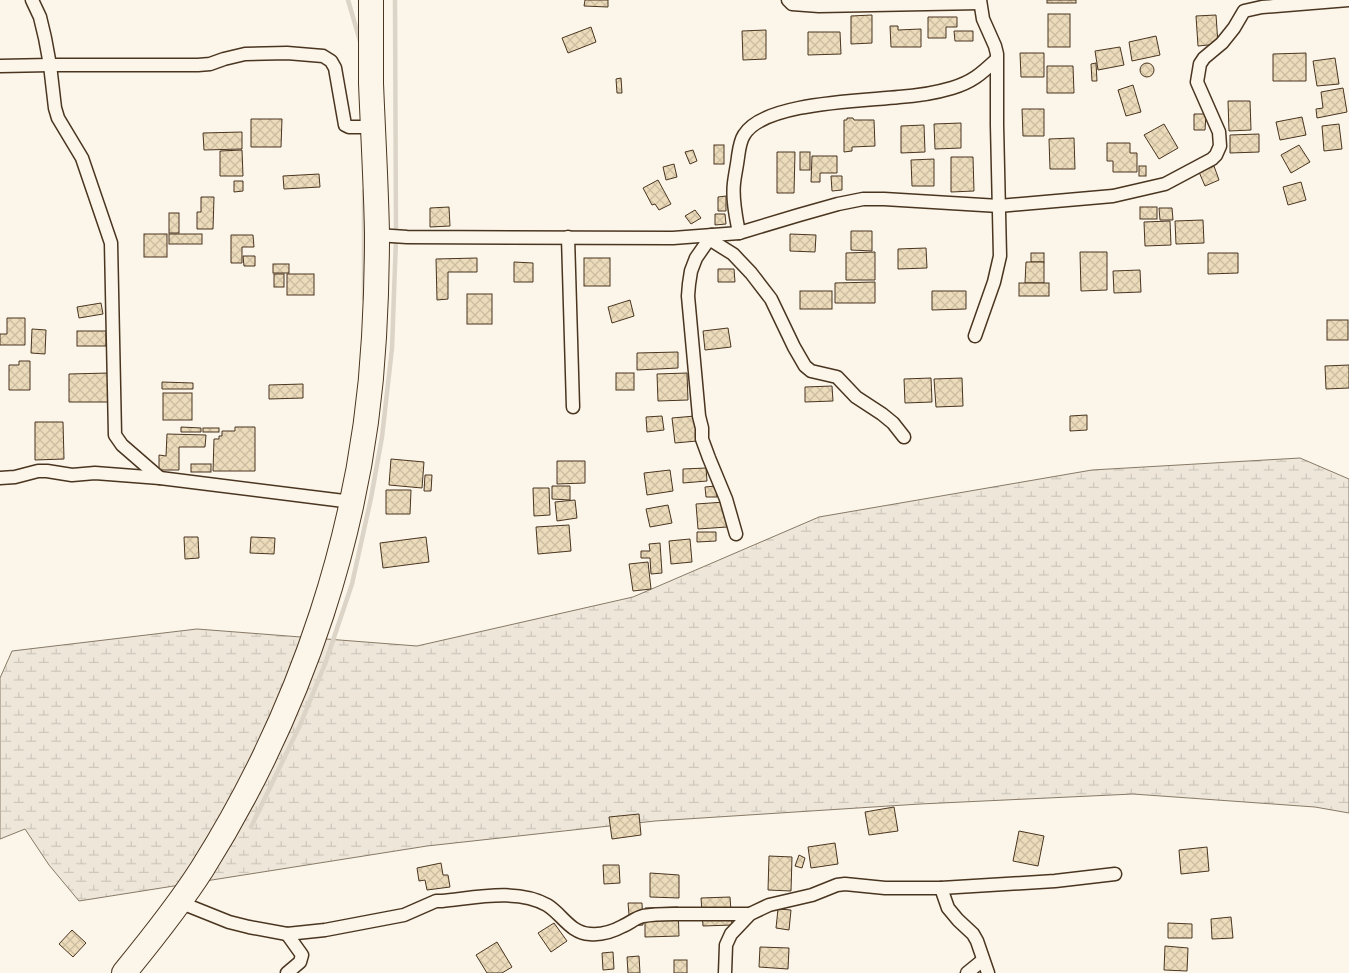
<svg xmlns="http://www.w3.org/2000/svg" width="1349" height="973" viewBox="0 0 1349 973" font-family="Montserrat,sans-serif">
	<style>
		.wetland { fill: url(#wetland-marsh); stroke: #887966 }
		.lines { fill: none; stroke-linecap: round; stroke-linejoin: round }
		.stream { stroke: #dcd4c6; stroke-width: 4.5 }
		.building { fill: url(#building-cross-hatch); stroke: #4a3520 }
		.street-casing { stroke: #4a3520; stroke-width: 15 }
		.highway-casing { stroke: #4a3520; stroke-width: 26 }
		.street { stroke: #fbf6e9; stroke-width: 12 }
		.highway { stroke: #fbf6e9; stroke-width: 24 }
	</style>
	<defs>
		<pattern id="wetland-marsh" width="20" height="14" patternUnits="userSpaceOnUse" patternTransform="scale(1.25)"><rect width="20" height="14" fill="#ede6d9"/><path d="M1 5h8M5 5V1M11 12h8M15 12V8" fill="none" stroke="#cdc6ba"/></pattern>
		<pattern id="building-cross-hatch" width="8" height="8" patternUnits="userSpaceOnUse" patternTransform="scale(1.25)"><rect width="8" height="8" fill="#ecdcbc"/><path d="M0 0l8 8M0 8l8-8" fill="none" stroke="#ccbda1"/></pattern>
	</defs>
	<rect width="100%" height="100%" fill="#fbf6e9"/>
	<path class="wetland" d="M1300,458L1349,479V813L1315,807L1133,794L920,804L655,821L427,846L79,901L49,865L25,829L0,839V678L12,651L197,629L417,646L633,597L819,517L1092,470Z"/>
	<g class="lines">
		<g class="stream">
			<path d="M348,0L360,41"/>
			<path d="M364,191V299"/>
			<path d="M251,827L300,725L325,664L352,584L371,498L382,437L392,348L396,239L395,0"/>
		</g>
	</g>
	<g class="building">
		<path d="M585,0H608V7L584,6Z"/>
		<rect x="1047" y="0" width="29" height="3"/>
		<rect x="1048" y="14" width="22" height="33"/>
		<path d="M872,15V43L851,44V16Z"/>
		<path d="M1216,15L1218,44L1198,46L1196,16Z"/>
		<path d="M928,17H957V27H946V38H928Z"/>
		<path d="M890,26H898V30L921,29V47H891Z"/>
		<path d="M591,27L596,42L568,53L562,38Z"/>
		<path d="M766,30V59L743,60L742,31Z"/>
		<path d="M954,31H973V41H955Z"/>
		<path d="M808,32H840L841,54L808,55Z"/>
		<path d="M1156,36L1160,55L1132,61L1129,42Z"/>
		<path d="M1120,47L1124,65L1098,70L1095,51Z"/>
		<path d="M1020,53H1044V77H1021Z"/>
		<path d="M1306,53V81H1273V54Z"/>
		<path d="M1335,58L1339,84L1317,86L1313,61Z"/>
		<path d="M1096,63L1097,81H1092L1091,64Z"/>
		<circle cx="1147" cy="70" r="7"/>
		<path d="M1047,66H1073L1074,93H1047Z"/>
		<path d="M621,78L622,93H617L616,79Z"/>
		<path d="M1133,85L1141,112L1126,116L1118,90Z"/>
		<path d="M1343,88L1347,112L1317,118L1316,109L1323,108L1321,92Z"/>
		<path d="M1228,101H1250L1251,130L1229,131Z"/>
		<path d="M1022,109H1044V136H1023Z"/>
		<path d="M1194,114H1206L1205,130H1194Z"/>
		<path d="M1302,117L1306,135L1280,140L1276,122Z"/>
		<path d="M847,118H853L854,120H874L875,146L852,147V151L844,152V120H847Z"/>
		<path d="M251,119H282L281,147H251Z"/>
		<path d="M961,123V148L935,149L934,124Z"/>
		<path d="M1164,124L1178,148L1159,159L1144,135Z"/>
		<path d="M1339,124L1342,149L1324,151L1322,126Z"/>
		<path d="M924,125L925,152L901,153V126Z"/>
		<path d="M242,132V149L204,150L203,133Z"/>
		<path d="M1259,134V152L1230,153V135Z"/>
		<path d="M1074,138L1075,169H1050L1049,139Z"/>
		<path d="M1107,143H1130V153H1137V172H1113V161H1107Z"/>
		<rect x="714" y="145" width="10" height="19"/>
		<path d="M1299,145L1310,162L1291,173L1281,155Z"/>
		<path d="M242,150L243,176H220V151Z"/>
		<path d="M693,150L697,161L690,164L685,152Z"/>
		<path d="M777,152H795L794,193H777Z"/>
		<rect x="800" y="152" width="10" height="18"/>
		<path d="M812,156H837V173H820V182H811Z"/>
		<path d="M951,157H973L974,191L951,192Z"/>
		<path d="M934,159V186H912L911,160Z"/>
		<path d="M674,164L677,177L666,180L663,167Z"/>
		<rect x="1139" y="166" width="7" height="10"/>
		<path d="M1214,166L1219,180L1205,186L1199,172Z"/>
		<path d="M319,174L320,187L284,189L283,176Z"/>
		<path d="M831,176H842V190L832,191Z"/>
		<path d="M658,180L671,204L659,210L655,204L652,205L643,188Z"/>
		<path d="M234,181H243V191L234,192Z"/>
		<path d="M1301,182L1306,200L1288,205L1283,187Z"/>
		<path d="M726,196V211H718V197Z"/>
		<path d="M201,197H214L213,229H197V212H201Z"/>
		<path d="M449,207L450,226L430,227V208Z"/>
		<rect x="1140" y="207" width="17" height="12"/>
		<path d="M1159,208H1172L1173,220H1160Z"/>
		<path d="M695,210L701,218L691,224L685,216Z"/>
		<rect x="169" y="213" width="10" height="20"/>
		<path d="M715,214H725L726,224L715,225Z"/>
		<path d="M1203,220L1204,243L1176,244L1175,221Z"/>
		<path d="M1170,221L1171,245L1145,246L1144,222Z"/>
		<path d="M851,231H872V251L851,250Z"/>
		<rect x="144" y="234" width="23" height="23"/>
		<rect x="169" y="234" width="33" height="10"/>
		<path d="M790,234L816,235L815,252L790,251Z"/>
		<path d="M231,235H253L254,247H242V263H231Z"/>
		<path d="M926,248L927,268L898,269V249Z"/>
		<path d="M875,252V280H846V253Z"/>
		<path d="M1080,252H1107V290L1081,291Z"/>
		<rect x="1031" y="253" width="13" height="9"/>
		<path d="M1208,253H1238V273L1208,274Z"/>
		<path d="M243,256H255V266H244Z"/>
		<path d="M477,258V272H448V299L437,300L436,259Z"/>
		<rect x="584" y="258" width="26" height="28"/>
		<path d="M514,262L533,263V282H514Z"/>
		<path d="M1026,262H1044V283H1025Z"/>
		<rect x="273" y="264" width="16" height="9"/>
		<path d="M718,269H734L735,282H718Z"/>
		<path d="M1140,270L1141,292L1114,293L1113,271Z"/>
		<rect x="274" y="274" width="10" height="13"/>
		<rect x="287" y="274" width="27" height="21"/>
		<path d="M875,282V303H835V283Z"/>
		<rect x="1019" y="283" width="30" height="13"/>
		<rect x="800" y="291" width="32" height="18"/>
		<path d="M932,291H966V309L932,310Z"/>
		<rect x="467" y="294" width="25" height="30"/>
		<path d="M630,300L634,316L612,323L608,307Z"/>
		<path d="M101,303L103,314L79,318L77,307Z"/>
		<path d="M7,318H25V345H0V334H7Z"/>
		<rect x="1327" y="320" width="21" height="20"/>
		<path d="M728,328L731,347L705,350L703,331Z"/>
		<path d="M32,329L46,330L45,354L31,353Z"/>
		<rect x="77" y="331" width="29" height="15"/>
		<path d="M678,352V368L637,370V353Z"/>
		<path d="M19,361H30V390H9V365H19Z"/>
		<path d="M1349,365V388L1326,389L1325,366Z"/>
		<path d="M109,373V402H69V374Z"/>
		<rect x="616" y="373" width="18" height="17"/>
		<path d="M687,373L688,400L658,401L657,374Z"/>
		<path d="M931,378L932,402L905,403L904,379Z"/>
		<path d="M962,378L963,406L936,407L934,379Z"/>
		<path d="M162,382L193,383V389H162Z"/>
		<path d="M303,384V398L269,399V385Z"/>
		<path d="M832,386L833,401L805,402V387Z"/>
		<rect x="163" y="393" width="29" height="27"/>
		<path d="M1087,415V430L1070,431V416Z"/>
		<path d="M662,416L664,430L647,432L646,417Z"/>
		<path d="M695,416L697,441L675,443L672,418Z"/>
		<path d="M35,422H63L64,459L35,460Z"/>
		<path d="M181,427L201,428V432H181Z"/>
		<path d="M235,427H255V471H213L214,439H219V436H222V431H235Z"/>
		<rect x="203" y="428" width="16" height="4"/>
		<path d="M167,434L206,435L205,447H179V470H159V455L166,456Z"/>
		<path d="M391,459L424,462L422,488L389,485Z"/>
		<path d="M557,461H585V483L557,484Z"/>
		<rect x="191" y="464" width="20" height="8"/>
		<path d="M706,468L707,481L683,483V469Z"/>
		<path d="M670,470L673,491L647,495L644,473Z"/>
		<path d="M425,475H432L431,491H424Z"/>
		<path d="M552,486H570V500L552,499Z"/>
		<path d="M716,486L717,497H706L705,487Z"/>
		<path d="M533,488H549L550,515L534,516Z"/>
		<path d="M386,490H411L410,514H386Z"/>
		<path d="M575,500L577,518L557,521L555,502Z"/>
		<path d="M725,502L727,527L698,529L696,504Z"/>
		<path d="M668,505L672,523L650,527L646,509Z"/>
		<path d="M569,525L571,551L538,554L536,527Z"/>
		<path d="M697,532H716V541L697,542Z"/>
		<path d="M184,537H198L199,558L185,559Z"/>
		<path d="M251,537L275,538L274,554L250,553Z"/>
		<path d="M426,537L429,562L383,568L380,543Z"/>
		<path d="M690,539L692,562L671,564L669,541Z"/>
		<path d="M660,543L662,573L651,574L650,558H641V551H650L649,544Z"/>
		<path d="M648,562L651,589L633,591L629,564Z"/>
		<path d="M894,807L898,831L869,835L865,812Z"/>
		<path d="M639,814L641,835L612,839L609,817Z"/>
		<path d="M1019,831L1044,836L1038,866L1013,861Z"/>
		<path d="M835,843L838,864L811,868L808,847Z"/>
		<path d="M1207,847L1209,871L1181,874L1179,850Z"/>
		<path d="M799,855L805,858L802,868L795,866Z"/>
		<path d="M769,856L792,857L791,891L768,890Z"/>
		<path d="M441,863L443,875H448L450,887L427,890L425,880L419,881L417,868Z"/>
		<path d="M603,865H619L620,883L604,884Z"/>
		<path d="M650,873L679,875V898L650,897Z"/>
		<path d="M730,897L732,925L703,926L701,898Z"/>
		<path d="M628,903H642L643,925L630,926Z"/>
		<path d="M678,907L679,936L645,937V908Z"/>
		<path d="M778,909L791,910L789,930L776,928Z"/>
		<path d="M1231,917L1233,938L1212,939L1211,919Z"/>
		<path d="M554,923L567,941L551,952L538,933Z"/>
		<path d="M1168,923L1192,924V938H1168Z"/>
		<path d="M72,930L86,943L73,957L59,944Z"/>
		<path d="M497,942L512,967L502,973H487L476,955Z"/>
		<path d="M1165,946L1188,948L1187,971L1164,970Z"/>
		<path d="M760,947L789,948L788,969L759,967Z"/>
		<path d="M613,952L614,969L603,970L602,953Z"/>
		<path d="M639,956L640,973H628L627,957Z"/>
		<rect x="674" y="960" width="13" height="13"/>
	</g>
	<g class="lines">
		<g class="street-casing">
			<g id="street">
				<path d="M32,0L40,17L45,38L50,65L55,108L58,118L82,158L111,243L115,435L122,445L160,478"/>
				<path d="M788,0L792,4L819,6L980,3"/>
				<path d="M0,66L50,65H198L210,64L224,59L245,54L287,53L323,56L331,61L335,68L345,125L349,127H373"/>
				<path d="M739,233C736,217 732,199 734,183C735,174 737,166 738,157C739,150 740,141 744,135C763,102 864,101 899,97C916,96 935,93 952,88C972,82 981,74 996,60"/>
				<path d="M377,235L407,237L673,238L739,233L799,215L838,204L863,199H884L999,206L1113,196L1165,184L1212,159L1216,155L1220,146L1219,132L1197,82L1200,64L1204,58L1222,43L1234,28L1244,11L1262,7L1349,0"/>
				<path d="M712,235L696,258L691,271L689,284L688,296L699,416L702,428V439L709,458L726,499L736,534"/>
				<path d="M568,237L573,407"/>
				<path d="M709,239L733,254L751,273L771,299L794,347L805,366L811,371L837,377L856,397L882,414L893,423L904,437"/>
				<path d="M975,336L994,282L1000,256L997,125V54L995,46L983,19L980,0"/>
				<path d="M0,478L15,477L38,471H47L72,475L95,473L160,478L352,502"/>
				<path d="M941,888L948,908L958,920L973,934L977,941L988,973"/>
				<path d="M179,902L229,922L249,927L287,934L325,930L404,915L436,901H442C474,898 517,888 547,905C562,914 570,933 590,934C601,935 612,932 623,926C630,923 635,918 643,916C658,913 673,914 689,914C709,914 729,914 750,914"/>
				<path d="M287,934L302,955L300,962L287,973"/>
				<path d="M725,973L726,945L731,934L750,914L769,905L812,895L837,885L845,884L885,888H941L1055,881L1115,874"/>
				<path d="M967,973L983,960"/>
			</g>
		</g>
		<g class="highway-casing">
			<path id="highway" d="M124,973C151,940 179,905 202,869C302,710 364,525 374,337C376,303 377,268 377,233C376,183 373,133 371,83C371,55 371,28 371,0"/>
		</g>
		<use href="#street" class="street"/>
		<use href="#highway" class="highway"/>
	</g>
</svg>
